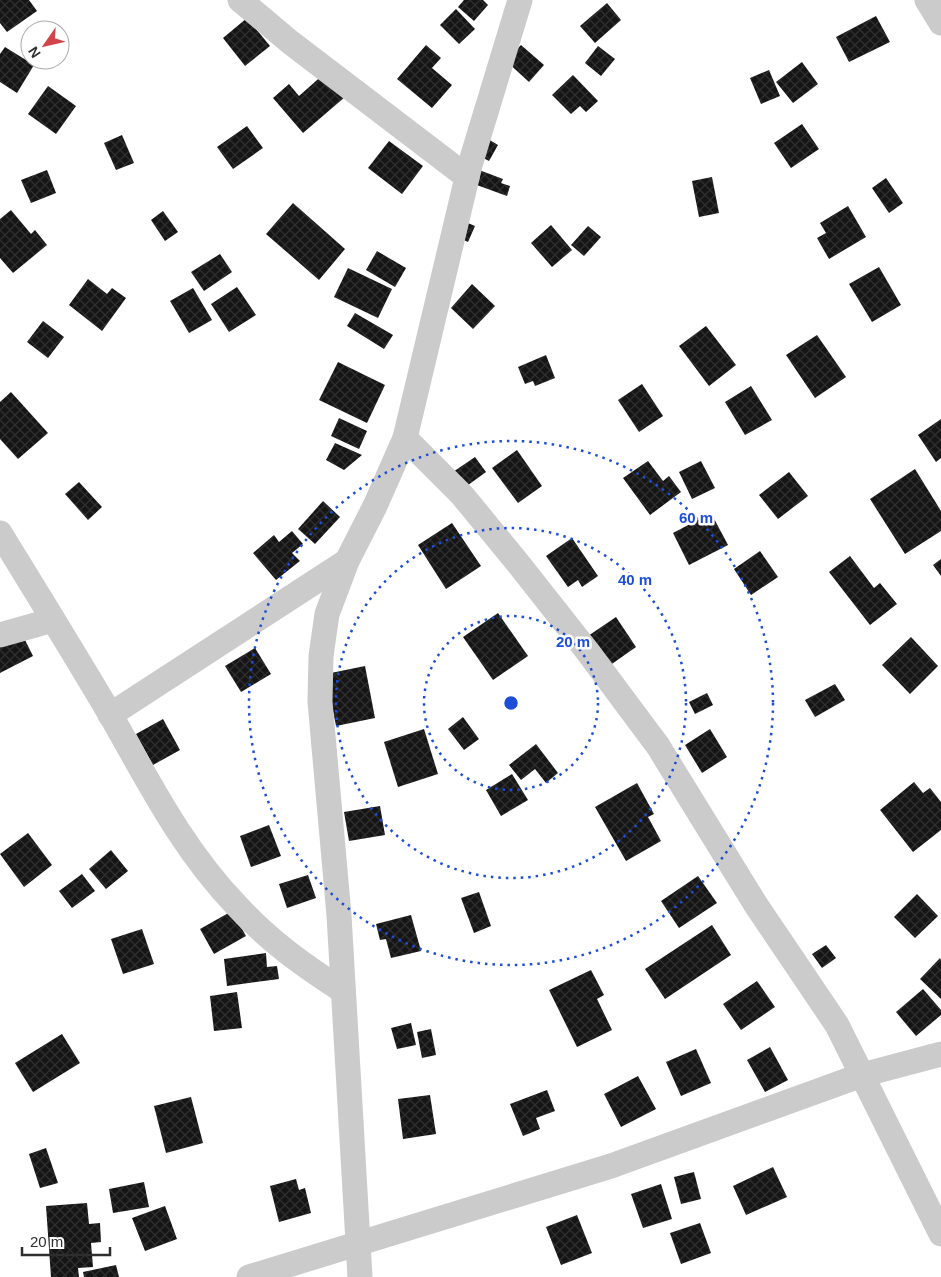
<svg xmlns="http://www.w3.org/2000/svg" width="941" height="1277" viewBox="0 0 941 1277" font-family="Arial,sans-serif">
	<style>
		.building { fill: url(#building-cross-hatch) }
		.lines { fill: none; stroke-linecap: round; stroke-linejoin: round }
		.street { stroke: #cbcbcb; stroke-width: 25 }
		.ring { fill: none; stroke: #1d4ed8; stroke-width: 2.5; stroke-dasharray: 2.5 5 }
		.centre { fill: #1d4ed8; stroke: #fff; stroke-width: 2.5 }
		.ring-label { font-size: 15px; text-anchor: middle; font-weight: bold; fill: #1d4ed8; stroke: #fff; stroke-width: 5; stroke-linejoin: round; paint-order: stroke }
	</style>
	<defs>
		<pattern id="building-cross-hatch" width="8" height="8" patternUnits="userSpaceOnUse" patternTransform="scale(1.25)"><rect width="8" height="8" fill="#151515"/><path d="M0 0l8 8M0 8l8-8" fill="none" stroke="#2f2f2f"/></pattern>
	</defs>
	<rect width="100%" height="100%" fill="#fff"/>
	<g class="building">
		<path d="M0,0H29L37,11L7,32L0,23Z"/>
		<path d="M464,0H483L488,5L474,21L458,7Z"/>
		<path d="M607,3L621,20L595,43L580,26Z"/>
		<path d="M456,9L475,29L459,44L440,25Z"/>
		<path d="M876,16L890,42L849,62L836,37Z"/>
		<path d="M247,18L270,46L245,66L223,38Z"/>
		<path d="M426,45L441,58L432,68L452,85L432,108L397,79Z"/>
		<path d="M521,45L544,65L529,82L506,61Z"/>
		<path d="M598,46L615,59L601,76L585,63Z"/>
		<path d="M5,47L34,65L17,93L0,82V54Z"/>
		<path d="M802,62L818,84L793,103L776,82Z"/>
		<path d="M769,70L780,96L761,104L750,78Z"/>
		<path d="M325,73L345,97L303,133L273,98L289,84L299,96Z"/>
		<path d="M573,75L598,101L586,112L580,106L571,114L552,95Z"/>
		<path d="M48,86L76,106L56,134L28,114Z"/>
		<path d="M802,124L819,149L791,168L774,143Z"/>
		<path d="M247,126L263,148L233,169L217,147Z"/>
		<path d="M480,134L498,145L489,161L470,151Z"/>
		<path d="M122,135L134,163L116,170L104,143Z"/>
		<path d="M389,141L423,166L402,194L368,168Z"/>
		<path d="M47,170L56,193L31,203L21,180Z"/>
		<path d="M479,170L503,179L501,183L510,186L507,196L474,184Z"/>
		<path d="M712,177L719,213L699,217L692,181Z"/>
		<path d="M886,178L903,203L889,213L872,188Z"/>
		<path d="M293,203L345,249L319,280L266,234Z"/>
		<path d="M848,206L866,237L829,259L817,238L826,233L820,223Z"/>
		<path d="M11,210L31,234L35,230L47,245L13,273L0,258V219Z"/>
		<path d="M163,211L178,232L165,241L151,220Z"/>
		<path d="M456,218L475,226L468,242L449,233Z"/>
		<path d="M551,225L572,250L552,267L531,243Z"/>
		<path d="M588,226L601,237L584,256L571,245Z"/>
		<path d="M377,251L406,268L395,287L366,270Z"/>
		<path d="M220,254L232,272L204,291L191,272Z"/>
		<path d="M879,267L901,305L872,322L849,284Z"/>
		<path d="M348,268L392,289L378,318L334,297Z"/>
		<path d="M88,279L107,294L112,288L126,298L102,331L69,305Z"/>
		<path d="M472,284L495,306L473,329L451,308Z"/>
		<path d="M237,287L256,315L229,332L211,304Z"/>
		<path d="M193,288L212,320L189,333L170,301Z"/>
		<path d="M355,313L393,335L384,349L347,326Z"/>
		<path d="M43,321L64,337L48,358L27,342Z"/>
		<path d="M706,326L736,365L709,386L679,346Z"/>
		<path d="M817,335L846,377L815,398L786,355Z"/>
		<path d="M546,355L555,378L535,386L533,381L525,384L518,367Z"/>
		<path d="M338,362L385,385L367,423L319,400Z"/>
		<path d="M642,384L663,416L639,432L618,400Z"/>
		<path d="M751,386L772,420L745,435L725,402Z"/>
		<path d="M11,392L48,433L18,459L0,439V402Z"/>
		<path d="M339,418L367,431L359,449L331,436Z"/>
		<path d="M941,419V458L936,462L918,435Z"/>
		<path d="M335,443L362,455L344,470L326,460Z"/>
		<path d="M517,450L542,486L518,503L492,468Z"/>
		<path d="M475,457L486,472L464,488L453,472Z"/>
		<path d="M648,461L663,481L669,476L681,492L650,515L623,478Z"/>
		<path d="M701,461L715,488L692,499L679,472Z"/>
		<path d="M915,469L941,511V531L905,554L870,499Z"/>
		<path d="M789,472L808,496L778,519L759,495Z"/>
		<path d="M79,482L102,507L88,520L65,494Z"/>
		<path d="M323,501L340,517L315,544L298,529Z"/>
		<path d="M711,513L728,545L689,565L673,533Z"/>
		<path d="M452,523L481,566L446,589L418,545Z"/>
		<path d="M292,531L303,544L292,553L300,561L276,580L253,553L274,535L279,542Z"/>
		<path d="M572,538L598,576L582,587L578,580L568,587L546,556Z"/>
		<path d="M760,551L778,577L751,595L734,569Z"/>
		<path d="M850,556L874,588L880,583L897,604L870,625L829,572Z"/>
		<path d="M941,559V576L933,565Z"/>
		<path d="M498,613L528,656L493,680L463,637Z"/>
		<path d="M616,617L636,647L609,666L588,636Z"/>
		<path d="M19,628L33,656L0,673V638Z"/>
		<path d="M911,637L938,666L910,694L882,665Z"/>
		<path d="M255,648L271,674L241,692L225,666Z"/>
		<path d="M365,666L375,718L336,726L326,674Z"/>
		<path d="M835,684L845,700L815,717L805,700Z"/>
		<path d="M707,693L713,705L695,714L689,702Z"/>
		<path d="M463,717L479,739L464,750L448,729Z"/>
		<path d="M163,719L180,750L153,765L136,734Z"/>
		<path d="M424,729L438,774L398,787L384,742Z"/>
		<path d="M710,729L727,757L702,773L685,745Z"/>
		<path d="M536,744L558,773L546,783L535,769L521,780L509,765Z"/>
		<path d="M512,774L528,800L501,816L486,790Z"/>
		<path d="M914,782L923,793L930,788L941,802V830L913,852L880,810Z"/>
		<path d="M637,783L654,814L648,817L661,841L626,861L595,807Z"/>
		<path d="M380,806L385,835L349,841L344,812Z"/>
		<path d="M269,825L281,856L251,867L240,836Z"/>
		<path d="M28,833L52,865L24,887L0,854Z"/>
		<path d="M111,850L128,871L106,889L89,869Z"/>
		<path d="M82,874L95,891L72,908L59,891Z"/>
		<path d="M308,875L316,898L287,908L279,884Z"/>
		<path d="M698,876L717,903L679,928L661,901Z"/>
		<path d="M479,892L491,926L474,933L461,898Z"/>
		<path d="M917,894L938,916L915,938L894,917Z"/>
		<path d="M232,911L246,936L214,954L200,929Z"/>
		<path d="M411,915L421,951L391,958L386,939L380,940L376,924Z"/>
		<path d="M712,925L731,955L665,999L645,969Z"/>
		<path d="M142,929L154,964L123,974L111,939Z"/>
		<path d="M826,945L836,958L822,968L812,954Z"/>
		<path d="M266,953L267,967L277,966L279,979L227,986L224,959Z"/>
		<path d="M940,958L941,960V999L920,979Z"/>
		<path d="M591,970L604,995L597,999L612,1030L577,1047L549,990Z"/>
		<path d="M757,981L775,1007L741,1030L723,1004Z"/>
		<path d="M923,989L941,1010V1015L916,1036L896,1012Z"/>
		<path d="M237,992L242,1028L214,1031L210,996Z"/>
		<path d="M411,1023L416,1045L397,1049L391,1028Z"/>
		<path d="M431,1029L436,1055L422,1058L417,1032Z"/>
		<path d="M62,1034L80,1063L33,1092L15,1063Z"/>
		<path d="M770,1047L788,1080L765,1092L747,1060Z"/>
		<path d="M696,1049L711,1083L681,1096L666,1062Z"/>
		<path d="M638,1076L656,1109L621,1127L604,1094Z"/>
		<path d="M547,1090L555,1111L536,1118L540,1129L523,1136L510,1104Z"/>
		<path d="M430,1095L436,1134L403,1139L398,1099Z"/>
		<path d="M191,1097L203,1143L166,1153L154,1106Z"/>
		<path d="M46,1148L58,1183L40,1188L29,1154Z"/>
		<path d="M773,1167L787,1197L746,1215L733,1186Z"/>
		<path d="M694,1172L701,1199L681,1204L674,1177Z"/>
		<path d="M296,1179L299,1190L305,1188L311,1213L279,1222L270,1186Z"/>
		<path d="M144,1182L149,1207L113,1213L109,1189Z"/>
		<path d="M661,1184L672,1219L643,1228L631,1194Z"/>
		<path d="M87,1203L89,1224L100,1223L101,1242L91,1243L93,1267L78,1268L79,1277H51L46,1206Z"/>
		<path d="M165,1206L177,1239L145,1251L132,1218Z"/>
		<path d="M577,1215L592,1253L561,1265L546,1227Z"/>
		<path d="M700,1223L711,1253L681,1264L670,1233Z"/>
		<path d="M116,1265L119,1277H84L83,1272Z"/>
	</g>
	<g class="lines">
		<g class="street">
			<path d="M240,0L290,42L467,177"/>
			<path d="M927,0L941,23"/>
			<path d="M405,438L462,495L517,562L588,652L658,746L756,905L837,1025L941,1234"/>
			<path d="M0,533C37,593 74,653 110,714C149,782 182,849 237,906C269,941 303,965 343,991"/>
			<path d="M0,635L53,620"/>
			<path d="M110,715L347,561"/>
			<path d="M249,1277L611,1166L862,1075L941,1054"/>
			<path d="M360,1277L339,915L320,702L321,656L327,614L347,561L375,506L405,438L470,165L520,0"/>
		</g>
	</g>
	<g class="ring">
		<circle cx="511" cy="703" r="87"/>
		<circle cx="511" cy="703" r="175"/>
		<circle cx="511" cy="703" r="262"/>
	</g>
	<circle cx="511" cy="703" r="8" class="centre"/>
	<g class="ring-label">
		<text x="696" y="523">60 m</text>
		<text x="635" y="585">40 m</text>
		<text x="573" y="647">20 m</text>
	</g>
	<g transform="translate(45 45) rotate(236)"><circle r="24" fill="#ffffff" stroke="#ababab"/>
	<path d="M0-4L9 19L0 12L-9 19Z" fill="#d1444a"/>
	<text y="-8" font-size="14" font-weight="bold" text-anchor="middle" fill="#2e2e2e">N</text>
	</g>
	<path d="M22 1247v8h88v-8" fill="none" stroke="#2e2e2e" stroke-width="2.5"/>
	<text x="30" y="1247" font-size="15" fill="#2e2e2e" stroke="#ffffff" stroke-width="4" paint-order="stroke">20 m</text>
</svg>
